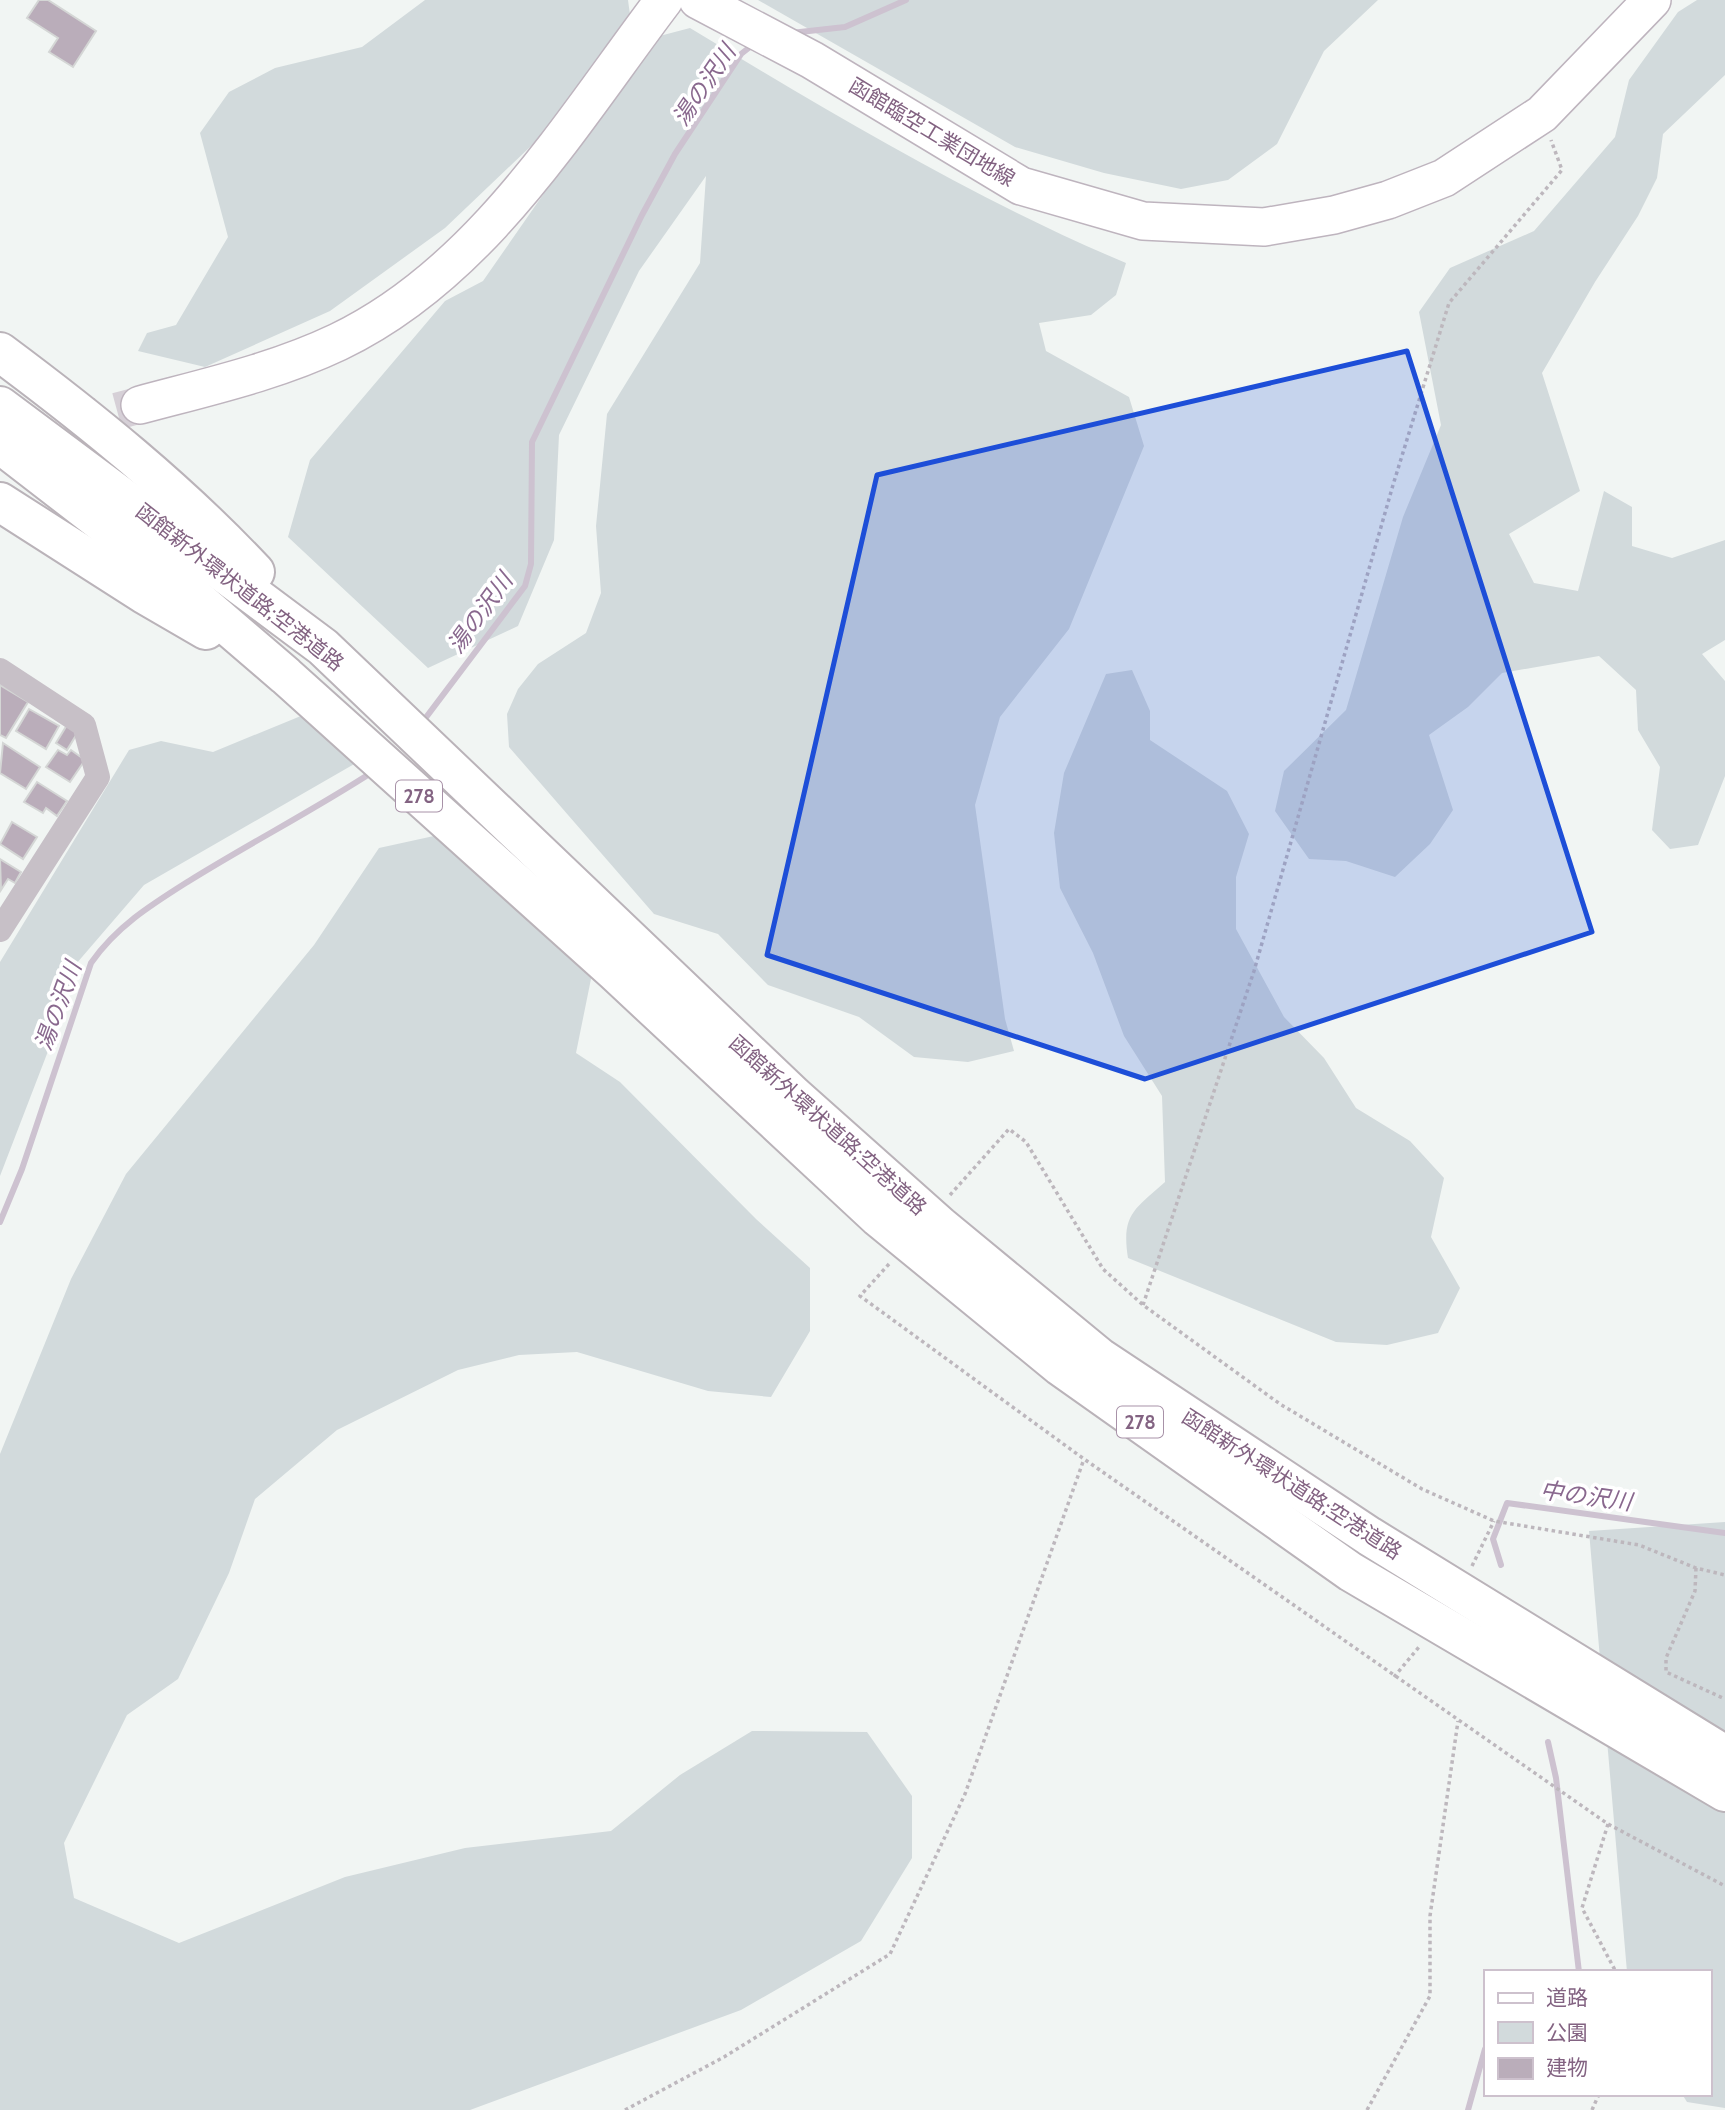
<svg xmlns="http://www.w3.org/2000/svg" width="1725" height="2110" viewBox="0 0 1725 2110" font-family="Cabin,'Noto Sans JP',sans-serif">
	<style>
		.green { fill: #d2dadc }
		.lines { fill: none; stroke-linecap: round; stroke-linejoin: round }
		.stream { stroke: #cdc2d0; stroke-width: 6 }
		.building { fill: #baadba; stroke: #d4d6d5; stroke-width: 2 }
		.secondary-tunnel { stroke: #d6d0d7; stroke-width: 37; stroke-dasharray: 37 18; stroke-linecap: butt }
		.secondary-casing { stroke: #beb4be; stroke-width: 40 }
		.highway-casing { stroke: #bab3b9; stroke-width: 42 }
		.path { stroke: #bdb7bd; stroke-width: 3.5; stroke-dasharray: 3.5 3.5; stroke-linecap: butt }
		.street { stroke: #c7c0c7; stroke-width: 24 }
		.secondary { stroke: #fff; stroke-width: 37 }
		.highway { stroke: #fff; stroke-width: 38 }
		.marked { fill: #1d4ed8; fill-opacity: 0.2; stroke: #1d4ed8; stroke-width: 5; stroke-linejoin: round }
		.labels { text-anchor: middle; dominant-baseline: central; stroke-width: 7; stroke-linejoin: round; paint-order: stroke }
		.shield { fill: #fff; stroke: #a892a8; stroke-width: 2 }
		.shield-label { font-size: 19px; font-weight: bold; fill: #836382 }
		.street-label { font-size: 21px; fill: #836382; stroke: #fff }
		.water-label { font-size: 23px; font-style: italic; fill: #89688e; stroke: #fff }
	</style>
	<rect width="100%" height="100%" fill="#f1f5f3"/>
	<g class="green">
		<path d="M425,0H628L630,15L553,125L445,228L330,311L205,367L138,351L147,333L176,325L228,237L200,133L229,92L275,68L362,47Z"/>
		<path d="M758,0H1378L1324,51L1277,144L1228,180L1181,189L1104,173L1015,147Z"/>
		<path d="M1697,0H1725V75L1663,134L1657,178L1638,216L1595,282L1542,373L1580,491L1509,534L1534,583L1578,591L1604,491L1632,507V546L1672,558L1725,540V640L1702,654L1725,681V776L1698,845L1670,849L1652,830L1660,767L1638,730L1636,690L1599,656L1502,673L1468,707L1429,735L1453,810L1430,844L1395,877L1346,861L1309,859L1275,811L1284,771L1346,710L1403,517L1441,425L1419,312L1450,268L1534,231L1615,137L1629,80L1678,12Z"/>
		<path d="M690,28C831,113 974,199 1126,263L1116,295L1091,315L1039,323L1046,351L1129,397L1144,446L1069,629L1000,717L975,805L1005,1019L1014,1051L968,1062L914,1057L859,1017L768,985L718,934L654,914L509,747L507,714L518,689L538,664L586,633L601,593L596,526L607,414L700,263L706,176L639,271L559,435L554,540L518,626L428,668L288,537L310,460L445,301L483,281L652,38Z"/>
		<path d="M1132,670L1150,711V740L1227,791L1249,834L1236,877V929L1284,1017L1324,1058L1356,1108L1410,1141L1444,1178L1431,1237L1460,1288L1438,1333L1387,1345L1336,1342L1128,1258C1121,1214 1135,1209 1165,1182L1162,1096L1124,1036L1093,953L1060,888L1054,833L1064,773L1106,674Z"/>
		<path d="M313,711L356,763L144,885L76,964L50,1046L0,1176V962L129,750L161,741L213,752Z"/>
		<path d="M443,834L592,974L576,1053L620,1082L756,1219L810,1268V1331L771,1397L708,1391L577,1352L519,1355L458,1370L337,1430L255,1499L229,1573L178,1679L127,1715L64,1843L74,1898L179,1943L345,1877L465,1848L611,1831L680,1775L752,1731L867,1732L912,1796V1858L861,1941L741,2010L470,2110H0V1454L71,1279L126,1174L314,945L379,848Z"/>
		<path d="M1725,1522V2108L1687,2102L1682,2094H1709V1972H1627L1589,1531Z"/>
	</g>
	<g class="lines">
		<g class="stream">
			<path d="M791,33L845,27L906,0"/>
			<path d="M421,724L525,586L531,564L532,442L642,215L675,154L741,54L755,43"/>
			<path d="M0,1222L22,1169L91,963C117,926 151,905 189,881C250,843 314,810 374,771"/>
			<path d="M1501,1565L1493,1539L1507,1503L1725,1533"/>
			<path d="M1548,1742L1556,1778L1579,1972"/>
			<path d="M1468,2110L1485,2049"/>
		</g>
	</g>
	<g class="building">
		<path d="M39,0H48L96,31L73,67L49,52L58,38L27,18Z"/>
		<path d="M0,685L28,702L6,738L0,735Z"/>
		<path d="M29,709L59,726L46,749L16,731Z"/>
		<path d="M67,725L78,732L67,750L56,743Z"/>
		<path d="M3,743L40,767L26,789L0,773Z"/>
		<path d="M58,750L67,755L71,750L85,760L70,782L46,767Z"/>
		<path d="M37,782L67,801L57,816L46,808L43,813L24,802Z"/>
		<path d="M12,822L37,837L23,859L0,844Z"/>
		<path d="M0,859L21,872L15,883L8,879L1,890Z"/>
	</g>
	<g class="lines">
		<path class="secondary-tunnel" d="M11,440L140,405"/>
		<g class="secondary-casing">
			<g id="secondary">
				<path d="M698,0L812,60L1021,186L1143,221L1264,227L1334,215L1388,200L1444,178L1542,114L1652,0"/>
				<path d="M140,405C207,387 275,372 338,342C482,273 570,124 664,0"/>
			</g>
		</g>
		<g class="highway-casing">
			<g id="highway">
				<path d="M0,352C90,419 178,490 255,572"/>
				<path d="M0,406L323,647L794,1096L940,1226L1099,1357L1369,1536L1725,1755"/>
				<path d="M0,444L158,566L286,676L615,972L878,1217L1060,1366L1351,1572L1725,1792"/>
				<path d="M0,502L144,594L206,630"/>
			</g>
		</g>
		<g class="path">
			<path d="M950,1195L1009,1129L1026,1142L1103,1269L1143,1305L1280,1404L1422,1489L1494,1521L1639,1545L1696,1568L1725,1575"/>
			<path d="M889,1264L860,1296L1084,1459L1608,1824L1725,1886"/>
			<path d="M1143,1305L1254,971L1393,485L1449,303L1562,170L1551,140"/>
			<path d="M1472,1566L1494,1521"/>
			<path d="M1696,1568L1695,1591L1666,1658V1672L1725,1699"/>
			<path d="M1394,1677L1419,1647"/>
			<path d="M1608,1824L1582,1908L1616,1972"/>
			<path d="M625,2110L724,2057L890,1954L965,1794L1084,1459"/>
			<path d="M1367,2110L1430,1996V1916L1458,1721"/>
			<path d="M1592,2110L1599,2094"/>
		</g>
		<path class="street" d="M0,670L84,725L98,777L0,930"/>
		<use href="#secondary" class="secondary"/>
		<use href="#highway" class="highway"/>
	</g>
	<path class="marked" d="M1407,351L1592,932L1145,1079L767,955L877,475Z"/>
	<g class="labels">
		<g class="shield">
			<rect x="396" y="780.5" width="46" height="31" rx="5"/>
			<rect x="1117" y="1406.5" width="46" height="31" rx="5"/>
		</g>
		<g class="shield-label">
			<text x="419" y="796">278</text>
			<text x="1140" y="1422">278</text>
		</g>
		<g class="street-label">
			<text transform="translate(932 132) rotate(31)">函館臨空工業団地線</text>
			<text transform="translate(240 587) rotate(38)">函館新外環状道路;空港道路</text>
			<text transform="translate(828 1125) rotate(42)">函館新外環状道路;空港道路</text>
			<text transform="translate(1292 1484) rotate(33)">函館新外環状道路;空港道路</text>
		</g>
		<g class="water-label">
			<text transform="translate(704 85) rotate(-56)">湯の沢川</text>
			<text transform="translate(480 613) rotate(-54)">湯の沢川</text>
			<text transform="translate(58 1006) rotate(-70)">湯の沢川</text>
			<text transform="translate(1586 1496) rotate(8)">中の沢川</text>
		</g>
	</g>
	<rect x="1484" y="1970" width="228" height="126" fill="#ffffff" stroke="#cdc1cd" stroke-width="2"/>
	<rect x="1498" y="1993" width="35" height="10" fill="#ffffff" stroke="#cdc1cd" stroke-width="2"/>
	<text x="1546" y="2005" font-size="21" fill="#836382">道路</text>
	<rect x="1498" y="2022" width="35" height="21" fill="#d2dadc" stroke="#cdc1cd" stroke-width="2"/>
	<text x="1546" y="2040" font-size="21" fill="#836382">公園</text>
	<rect x="1498" y="2058" width="35" height="21" fill="#baadba" stroke="#cdc1cd" stroke-width="2"/>
	<text x="1546" y="2075" font-size="21" fill="#836382">建物</text>
</svg>
